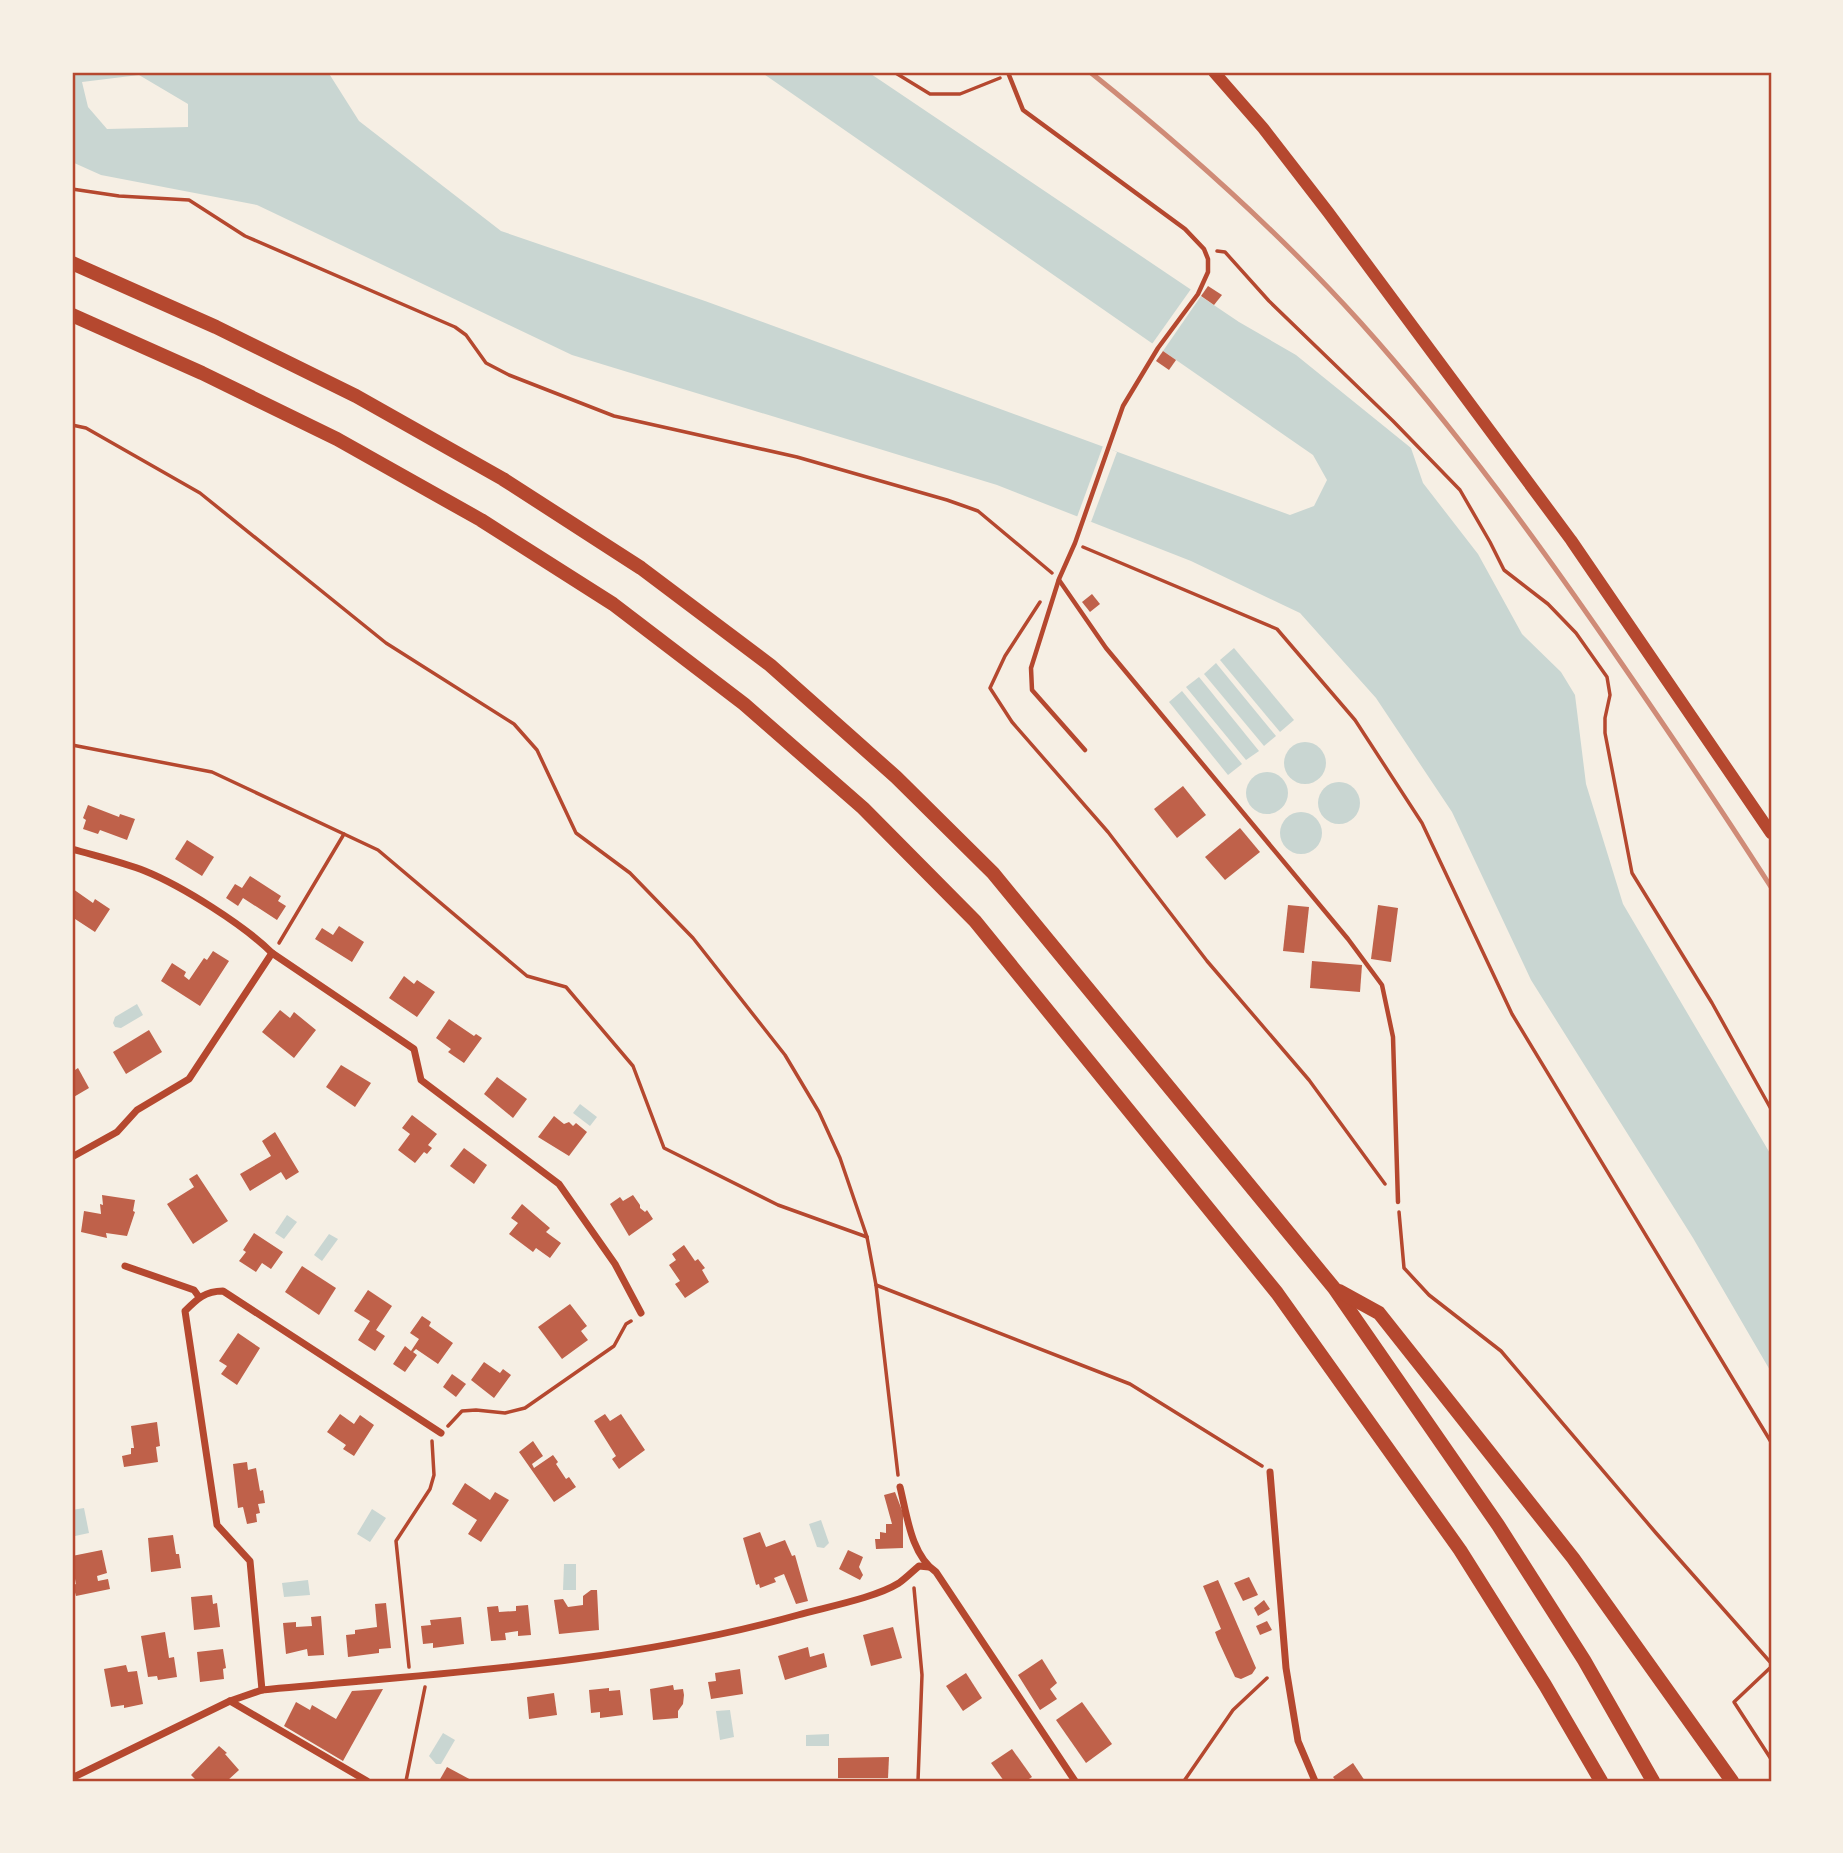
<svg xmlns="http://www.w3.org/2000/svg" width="1843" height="1853" viewBox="0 0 1843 1853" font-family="'Source Serif 4',serif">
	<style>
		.water { fill: #c9d6d2; fill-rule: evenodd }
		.pier { fill: #f6efe4 }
		.building { fill: #bf614a }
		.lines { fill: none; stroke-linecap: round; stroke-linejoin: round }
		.path { stroke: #b5482f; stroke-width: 3.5 }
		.service { stroke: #b5482f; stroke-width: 4.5 }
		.minor { stroke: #b5482f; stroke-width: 7 }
		.secondary { stroke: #b5482f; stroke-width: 12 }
		.motorway { stroke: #b5482f; stroke-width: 14 }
		.rail { stroke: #cf8b77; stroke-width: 5 }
		.neatline { fill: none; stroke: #b5482f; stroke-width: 2.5 }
	</style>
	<rect width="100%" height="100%" fill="#f6efe4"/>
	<g class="water">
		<path d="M72,72H328L359,121L501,231L705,301L1290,515L1314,506L1327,480L1313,455L761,72H868L1239,322L1296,355L1411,448L1423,483L1478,554L1522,634L1561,672L1575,695L1586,784L1623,904L1771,1155V1372L1693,1238L1531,980L1452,812L1376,698L1300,613L1191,561L997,485L572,355L257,205L101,175L72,162ZM139,75L188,104V127L107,129L88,107L82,82Z"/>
		<path d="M1234,648L1294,720L1280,732L1220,660Z"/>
		<path d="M1216,663L1276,736L1264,746L1204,674Z"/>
		<path d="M1199,677L1259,751L1246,760L1186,687Z"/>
		<path d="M1182,691L1242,764L1228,775L1169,702Z"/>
		<circle cx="1305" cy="763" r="21"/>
		<circle cx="1267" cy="793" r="21"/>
		<circle cx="1339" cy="803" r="21"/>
		<circle cx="1301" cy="833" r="21"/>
		<path d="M137,1004L143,1015L121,1028L115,1027L113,1023L115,1017Z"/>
		<path d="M580,1104L597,1117L590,1126L573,1113Z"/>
		<path d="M287,1215L297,1222L284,1239L275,1233Z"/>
		<path d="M329,1234L338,1239L322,1261L314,1255Z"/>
		<path d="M84,1508L89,1533L75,1536L72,1510Z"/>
		<path d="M372,1509L386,1518L370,1542L357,1534Z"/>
		<path d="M821,1520L829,1543L824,1548L817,1547L809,1524Z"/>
		<path d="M564,1564H576V1590H563Z"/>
		<path d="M308,1580L310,1595L284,1597L282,1583Z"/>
		<path d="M730,1710L734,1737L720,1740L716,1711Z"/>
		<path d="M443,1733L455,1740L441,1764H436L429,1756Z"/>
		<path d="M829,1734V1746H806V1735Z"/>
	</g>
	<g class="pier">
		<path d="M1191,289L1201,296L1163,351L1152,344Z"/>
		<path d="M1103,446L1117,452L1091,522L1077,517Z"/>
	</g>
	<g class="building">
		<path d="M1208,286L1222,295L1214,305L1201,296Z"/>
		<path d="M1163,351L1176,360L1169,370L1156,361Z"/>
		<path d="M1092,594L1100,604L1090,612L1082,602Z"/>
		<path d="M1183,786L1206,815L1177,838L1154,809Z"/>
		<path d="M88,805L119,817L120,814L135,819L127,840L100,830L98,834L83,829L86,820L83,818Z"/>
		<path d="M1240,828L1260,852L1225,880L1205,857Z"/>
		<path d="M187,840L214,857L202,876L175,859Z"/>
		<path d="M250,876L281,896L278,901L286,906L277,920L243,898L238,906L226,898L235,884L242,888Z"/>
		<path d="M72,884L75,887L73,889L93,903L95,899L110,909L95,932L72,917Z"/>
		<path d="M1288,905L1309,907L1304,953L1283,951Z"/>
		<path d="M1378,905L1398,908L1391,962L1371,959Z"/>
		<path d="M339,926L364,942L352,962L315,939L322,928L333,935Z"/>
		<path d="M213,951L229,961L200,1006L161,981L172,963L186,972L184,976L189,980L204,958L207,960Z"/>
		<path d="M1312,961L1362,965L1360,992L1310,988Z"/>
		<path d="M404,976L414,984L417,980L435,992L417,1017L389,998Z"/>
		<path d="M280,1010L290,1018L294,1012L316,1030L294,1058L262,1032Z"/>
		<path d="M449,1019L474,1036L476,1034L482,1038L464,1063L448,1052L451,1049L436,1038Z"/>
		<path d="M149,1030L162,1052L126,1074L113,1052Z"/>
		<path d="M341,1065L371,1083L355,1107L326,1087Z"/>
		<path d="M78,1068L89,1088L72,1098V1072Z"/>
		<path d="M497,1077L527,1099L513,1118L484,1094Z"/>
		<path d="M412,1115L437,1134L428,1145L432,1148L427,1154L424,1152L415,1163L398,1150L410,1134L402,1128Z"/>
		<path d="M554,1116L564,1124L569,1122L573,1126L576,1123L587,1132L569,1156L538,1137Z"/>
		<path d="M275,1132L299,1172L286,1180L281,1172L250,1191L240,1174L271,1156L262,1141Z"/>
		<path d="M464,1148L487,1165L474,1184L450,1166Z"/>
		<path d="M197,1174L228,1221L193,1244L167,1204L194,1187L189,1179Z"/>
		<path d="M102,1195L135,1200L133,1211L135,1212L127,1236L106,1233L107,1238L81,1232L84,1211L101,1214L100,1204L103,1205Z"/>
		<path d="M633,1195L640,1205V1208L645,1212L647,1210L653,1219L629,1236L610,1204L620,1197L623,1201Z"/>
		<path d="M522,1204L550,1228L546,1232L561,1243L550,1258L536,1248L533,1252L509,1234L518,1223L511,1218Z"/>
		<path d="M254,1233L283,1252L271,1269L262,1263L256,1272L239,1261L246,1252L243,1250Z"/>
		<path d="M684,1245L695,1261L698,1259L705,1268L702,1270L709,1282L685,1298L675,1284L680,1281L669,1265L676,1260L672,1254Z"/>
		<path d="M302,1266L336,1288L319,1315L285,1292Z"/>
		<path d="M368,1290L392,1306L376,1330L385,1336L375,1351L358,1340L370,1321L354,1311Z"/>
		<path d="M570,1304L587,1326L581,1331L588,1340L562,1359L538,1327Z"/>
		<path d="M422,1316L431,1322L429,1326L453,1343L438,1364L416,1349L413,1352L417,1355L405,1372L393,1364L405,1346L411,1351L419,1339L410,1333Z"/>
		<path d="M238,1333L260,1348L237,1385L221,1374L227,1366L219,1361Z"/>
		<path d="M484,1362L500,1373L503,1369L511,1375L494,1398L471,1380Z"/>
		<path d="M452,1374L466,1384L456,1397L443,1387Z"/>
		<path d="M340,1414L354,1424L360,1415L374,1425L354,1456L343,1449L346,1445L327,1432Z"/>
		<path d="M605,1414L610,1421L621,1414L645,1450L619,1469L612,1459L616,1456L594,1421Z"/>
		<path d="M157,1422L160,1446L156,1447L158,1462L124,1467L122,1456L131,1454V1448H134L131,1426Z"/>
		<path d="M533,1441L543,1456L532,1464L534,1468L553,1455L558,1462L556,1464L566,1479L569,1477L576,1487L554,1502L519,1452Z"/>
		<path d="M247,1462L248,1470L256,1468L260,1491L263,1490L265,1503L258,1504L260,1513L256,1514L257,1522L247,1524L243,1507L238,1508L233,1464Z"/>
		<path d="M465,1483L490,1500L495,1492L509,1500L481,1542L468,1534L477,1520L452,1504Z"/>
		<path d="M895,1492L903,1513V1548L876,1549L875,1539H880V1532L886,1533V1524H892L884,1495Z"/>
		<path d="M760,1532L766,1547L785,1540L792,1556L795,1555L808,1601L796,1604L784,1574L774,1578L776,1582L760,1588L759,1584L756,1585L743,1538Z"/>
		<path d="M173,1535L176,1554H179L181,1568L151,1572L148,1538Z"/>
		<path d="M102,1550L107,1573L97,1576L98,1581L108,1579L110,1589L76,1596L73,1585L76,1584L75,1579L72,1580V1556Z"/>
		<path d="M848,1550L863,1557L859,1567L863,1575L860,1580L839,1569Z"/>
		<path d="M1249,1577L1258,1595L1243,1601L1234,1583Z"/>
		<path d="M1218,1580L1256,1668L1252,1674L1241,1679L1235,1677L1218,1640L1215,1632L1221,1629L1203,1586Z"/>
		<path d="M591,1590H597L599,1630L559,1634L554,1600L563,1599L568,1607L583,1605V1596Z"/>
		<path d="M212,1595L213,1604L217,1603L220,1627L194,1630L191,1597Z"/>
		<path d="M1264,1600L1270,1609L1258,1616L1254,1608Z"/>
		<path d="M386,1603L391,1648L379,1649V1653L348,1657L346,1635L355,1634V1630L377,1627L375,1604Z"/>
		<path d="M528,1605L531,1635L518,1636V1631L505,1633L506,1640L491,1641L487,1607L498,1606L499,1612L516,1611V1606Z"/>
		<path d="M321,1616L324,1655L308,1656L307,1649L286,1654L283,1623L296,1622V1627L312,1626L311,1617Z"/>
		<path d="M461,1617L464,1644L433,1648V1643L423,1644L421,1626L431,1625L430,1620Z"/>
		<path d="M1267,1621L1272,1630L1260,1635L1256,1626Z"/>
		<path d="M893,1627L902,1658L871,1666L863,1635Z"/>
		<path d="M165,1632L169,1658L174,1657L177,1677L158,1680L157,1676L148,1677L141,1636Z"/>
		<path d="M808,1647L810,1657L824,1653L827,1667L785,1680L778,1656Z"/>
		<path d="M223,1649L226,1668L223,1669L224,1679L200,1682L197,1652Z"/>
		<path d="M1042,1659L1057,1683L1050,1689L1057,1699L1040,1710L1018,1675Z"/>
		<path d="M126,1665L128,1672L137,1671L143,1704L124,1708V1705L111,1707L104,1669Z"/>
		<path d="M740,1669L743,1694L711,1699L708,1682L716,1681L715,1673Z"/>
		<path d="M966,1673L982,1698L963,1711L946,1686Z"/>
		<path d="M673,1685L674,1690L683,1689L684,1695L683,1704L678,1711V1718L653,1720L650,1689Z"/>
		<path d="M609,1688V1691L620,1690L623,1715L600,1718V1712L591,1713L589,1690Z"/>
		<path d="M383,1689L343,1761L284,1726L296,1702L310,1710L312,1705L336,1719L352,1691Z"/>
		<path d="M554,1693L557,1715L529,1719L527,1697Z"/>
		<path d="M1082,1702L1112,1744L1086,1763L1056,1720Z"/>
		<path d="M219,1746L227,1753L225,1754L239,1770L227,1781H197L191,1775Z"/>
		<path d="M1012,1749L1032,1777L1026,1781H1004L991,1763Z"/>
		<path d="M889,1757L888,1778H838V1758Z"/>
		<path d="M1353,1763L1365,1781H1336L1333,1777Z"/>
		<path d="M447,1767L473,1781H439Z"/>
	</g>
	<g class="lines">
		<g class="path">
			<path d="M894,72L930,94H960L1000,78"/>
			<path d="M72,189L119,196L189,200L245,236L455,327L466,335L486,363L509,375L614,416L797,457L947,500L978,511L1052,573"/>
			<path d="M1217,251L1225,252L1269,301L1393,421L1460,490L1490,542L1504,570L1548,604L1576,633L1607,677L1610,695L1605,718V733L1632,873L1712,1003L1771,1109"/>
			<path d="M72,425L86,428L200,493L386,643L514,724L537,750L576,833L630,873L693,938L785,1055L819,1112L840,1158L867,1237L876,1285L898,1475"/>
			<path d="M1083,547L1277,629L1355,720L1422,823L1512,1014L1771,1442"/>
			<path d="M1040,602L1005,656L990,688L1012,722L1108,832L1207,961L1309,1080L1385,1184"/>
			<path d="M72,745L212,772L378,850L527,976L566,987L633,1066L664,1148L778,1205L867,1237"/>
			<path d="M279,943L344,834"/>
			<path d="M1399,1212L1404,1268L1429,1295L1501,1351L1656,1533L1771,1663"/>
			<path d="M876,1285L1130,1384L1262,1466"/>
			<path d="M448,1426L462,1411L476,1410L505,1413L525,1408L614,1346L626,1324L631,1321"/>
			<path d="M914,1588L922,1675L918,1781"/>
			<path d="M409,1667L396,1541L430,1489L434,1475L432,1441"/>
			<path d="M1771,1667L1734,1702L1771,1759"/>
			<path d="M406,1781L425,1687"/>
			<path d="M1184,1781L1233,1710L1267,1678"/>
		</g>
		<g class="service">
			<path d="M1010,72L1009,75L1023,110L1185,229L1204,249L1208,259V272L1198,294L1158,348L1123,406L1075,543L1059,579L1031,668L1032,690L1085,750"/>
			<path d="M1059,580L1106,648L1348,939L1382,985L1393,1037L1398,1202"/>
		</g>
		<g class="minor">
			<path d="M72,849C96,856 122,862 145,871C182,886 244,925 272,953L414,1049L421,1080L559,1184L615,1264L641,1313"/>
			<path d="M72,1157L117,1132L137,1110L189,1079L272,953"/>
			<path d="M125,1266L194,1290L199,1297"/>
			<path d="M1270,1472L1286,1668L1298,1741L1315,1781"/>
			<path d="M900,1487C907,1515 911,1555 936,1572L1075,1781"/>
			<path d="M262,1690L250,1561L217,1525L185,1311C197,1299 205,1291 223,1291L441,1433"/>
			<path d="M230,1701L367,1781"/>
			<path d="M72,1778L230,1701L262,1690C441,1673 623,1664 798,1615C826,1607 875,1598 899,1583C906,1578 913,1571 919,1566L929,1567"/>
		</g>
		<path class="secondary" d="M1214,72L1263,128L1328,212L1571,540L1771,833"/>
		<g class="motorway">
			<path d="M72,263L216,327L356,396L503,479L641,568L770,665L896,777L993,873L1334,1288L1498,1525L1584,1660L1653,1781"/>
			<path d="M72,315L202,373L337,439L481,520L613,604L744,704L863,808L975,921L1277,1293L1460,1550L1545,1685L1601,1781"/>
			<path d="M1339,1291L1379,1313L1573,1558L1732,1781"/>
		</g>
		<path class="rail" d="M1090,72C1186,149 1279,232 1361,323C1457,430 1541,546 1622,664C1673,738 1723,812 1771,887"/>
	</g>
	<rect width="1843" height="1853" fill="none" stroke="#f6efe4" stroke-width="147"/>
	<rect x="74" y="74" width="1696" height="1706" class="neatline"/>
</svg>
